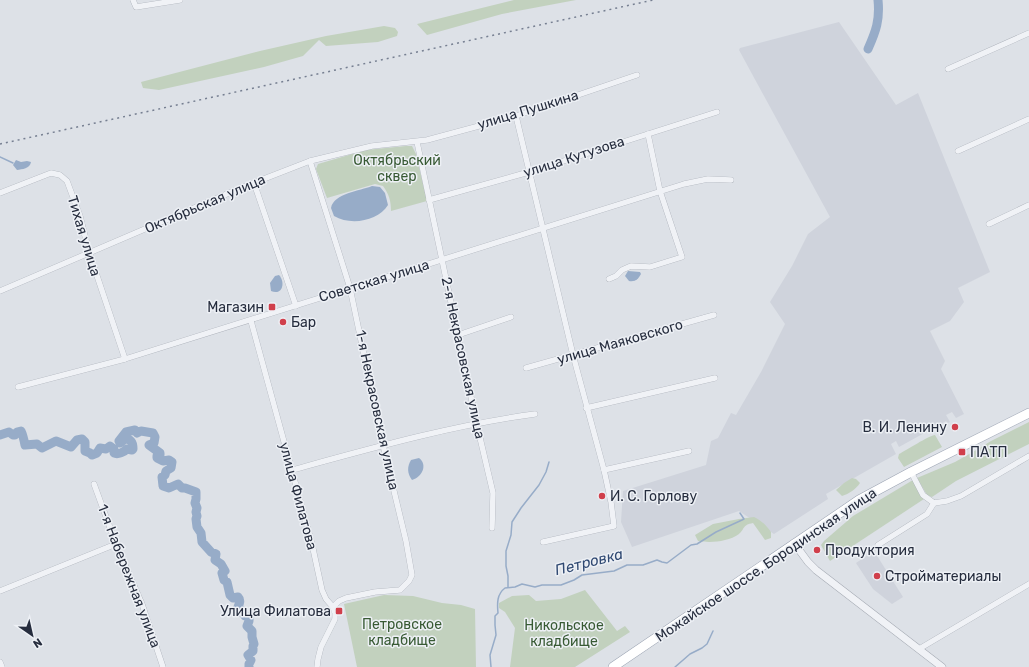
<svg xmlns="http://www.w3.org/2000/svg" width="1029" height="667" viewBox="0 0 1029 667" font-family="Rubik,sans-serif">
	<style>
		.built { fill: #cfd3dc }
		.green { fill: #c2d1be }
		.water { fill: #97acc8 }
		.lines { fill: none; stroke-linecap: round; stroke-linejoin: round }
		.stream { stroke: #97acc8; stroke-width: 1.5 }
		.river { stroke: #97acc8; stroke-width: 9 }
		.minor-casing { stroke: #a6abb4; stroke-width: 6 }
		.tertiary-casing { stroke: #a6abb4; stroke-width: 8 }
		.primary-casing { stroke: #9ca4b3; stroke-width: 10 }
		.minor { stroke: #f0f2f6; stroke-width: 5.5 }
		.tertiary { stroke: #f0f2f6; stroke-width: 7 }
		.primary { stroke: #fff; stroke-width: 9 }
		.rail { stroke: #767f91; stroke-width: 1.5; stroke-dasharray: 2 4; stroke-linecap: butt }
		.poi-dot { fill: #d03f4b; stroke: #edf0f5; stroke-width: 1.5 }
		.labels { text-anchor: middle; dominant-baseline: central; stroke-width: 3; stroke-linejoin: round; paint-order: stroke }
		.street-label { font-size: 14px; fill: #262d3e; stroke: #edf0f5 }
		.park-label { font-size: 14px; fill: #385a34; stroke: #edf0f5 }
		.poi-label { font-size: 14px; fill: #262d3e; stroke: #edf0f5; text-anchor: start }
		.water-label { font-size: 15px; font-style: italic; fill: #304972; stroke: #edf0f5 }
	</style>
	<rect width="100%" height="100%" fill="#dde1e7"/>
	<g class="built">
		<path d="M839,22L896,105L918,93L990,272L958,288L964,302L950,321L930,331L945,361L941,369L964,414L956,418L952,412L946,415L950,422L948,423L946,421L899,447L896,441L891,444L896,454L826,494L828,499L774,534L739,511L632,547L621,522L623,491L706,465L711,441L718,438L731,413L736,415L761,372L785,324L770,302L792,266L808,234L830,217L739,50L740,48Z"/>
		<path d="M874,551L903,597L892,604L873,589L856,563Z"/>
	</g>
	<g class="green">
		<path d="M514,0H576L502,14L427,35L417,24Z"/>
		<path d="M384,26L395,28L398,32L397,36L378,42L326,46L319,40L303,56L264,67L159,90L143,88L141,82L260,51L326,36Z"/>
		<path d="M406,146H412L416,154L427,201L391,211C391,201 389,194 383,186L375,184L327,198L316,169L318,164L366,150Z"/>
		<path d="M1029,422V444L956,481L932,497L927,495L917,478L955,462L978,449L991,441Z"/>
		<path d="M935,435L942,447L904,467L898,458L899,454C907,450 928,436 935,435Z"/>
		<path d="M852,478L856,479L860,483C856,489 849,494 842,496L836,490L844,483Z"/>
		<path d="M913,480L924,499L830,561L821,545L824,541L853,516Z"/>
		<path d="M754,517C762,521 766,525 771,532V538L765,540L753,523C742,525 745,529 739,534C728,542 710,543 698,541L695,535L713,524L739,519Z"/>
		<path d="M585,590L617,631L625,626L630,632L575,667H510L515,628L505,612L499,608V603L512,596L529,595L536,601L561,599Z"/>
		<path d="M384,595L413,596L442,603L461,605L475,609L476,667H357L344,604Z"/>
	</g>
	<g class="water">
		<path d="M16,160L21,162L27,161L31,162C30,169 22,169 17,170L13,165Z"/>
		<path d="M372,186L380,187L385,193L388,205C378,221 351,226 334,216L331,208C334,193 360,191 372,186Z"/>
		<path d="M628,271L640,272L641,274C638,279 636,282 629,281L625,276Z"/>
		<path d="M279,275C286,283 282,296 271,291L270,283L275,276Z"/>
		<path d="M419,458C428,465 422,477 412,480C407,473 407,467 411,460Z"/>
	</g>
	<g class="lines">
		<g class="stream">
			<path d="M0,157L13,163"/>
			<path d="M508,587V576L506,566V551L511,535L512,522L521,508L539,485L546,472L549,462"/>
			<path d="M491,667L490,655L496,635L495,625V616L498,613C497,603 497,594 505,588L515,587L522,584L535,587L542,585H561L574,580L582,575L614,571L627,565H643L657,560L662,562L667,563L691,545L697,544L716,532L742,520L744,519L740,513"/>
			<path d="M675,667L690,654L702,648L707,644L713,631"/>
		</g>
		<g class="river">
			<path d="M868,49C876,31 880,20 878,0"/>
			<path d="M0,435L9,432L13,435H15L17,432L21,431C23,435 24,440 25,445L37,444L42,448L56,441L71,447L77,440L82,439L85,442V451L90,453L92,455L97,453L100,448L106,449L110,446L114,449V453C118,455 124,452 127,449L132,450L133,449C133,443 132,439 125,439L120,443L119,441L126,432L135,430L137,433L141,431L153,433L155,437L154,443L149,445L160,453V455L157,456V458L163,461L169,460L172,462L171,468L166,471L165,475L162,477L163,486L169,488L178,484L182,488H185L196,492V499L195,503L197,508L196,512L197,516L196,519L197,527L201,533L202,542L211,552L216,554L215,560L221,564L225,571L222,573L224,580L227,582L230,595L233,598L238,597C242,601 238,606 237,610L238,612L243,611L245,616L249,617V621L247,626L252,631V637L254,644L253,646V651L248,655L251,660L249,664V667"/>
		</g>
		<g class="minor-casing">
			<g id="minor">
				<path d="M133,0L136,7L180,0"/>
				<path d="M948,69L1029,33"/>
				<path d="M516,116L573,355L604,470"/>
				<path d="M417,142L477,425L493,493L492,528"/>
				<path d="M958,151L1029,119"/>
				<path d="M310,161L350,288L383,445L406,541L412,575L409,581L400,590L375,592L346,598L339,601L333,607"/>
				<path d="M254,183L296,306"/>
				<path d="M0,193L51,173L60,175L67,181L80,216L89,252L125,359"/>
				<path d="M429,200L529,172L717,112"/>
				<path d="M989,224L1029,205"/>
				<path d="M609,279L616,276L622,270L631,266L650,267L682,257L660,191L648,134"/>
				<path d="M0,291L243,187L310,161L372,146L427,140L516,116L637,75"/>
				<path d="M251,321L312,544L322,590L326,599L333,607L335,613V619L321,647L318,659L317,667"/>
				<path d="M458,335L511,317"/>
				<path d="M526,368L714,315"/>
				<path d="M18,387L125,359L684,184L708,179L731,180"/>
				<path d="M586,408L715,378"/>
				<path d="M292,470C372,448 453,425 535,414"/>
				<path d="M911,472L923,495L934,503L947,501L961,496L1029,456"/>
				<path d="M94,484L116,544L142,604L163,667"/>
				<path d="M543,542L614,526L611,502L604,470L689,451"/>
				<path d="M878,545L927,514L934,503"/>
				<path d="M0,591L116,544"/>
				<path d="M919,649L1029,584"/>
				<path d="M0,662L2,667"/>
			</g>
		</g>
		<g class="tertiary-casing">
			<path id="tertiary" d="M794,543L808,562L816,570L942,667"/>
		</g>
		<g class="primary-casing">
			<path id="primary" d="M613,667L859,500L911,472L1029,413"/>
		</g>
		<use href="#minor" class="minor"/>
		<use href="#tertiary" class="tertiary"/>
		<use href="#primary" class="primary"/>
		<path class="rail" d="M0,144L653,0"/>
	</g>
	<g class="poi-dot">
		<rect x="268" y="303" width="8" height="8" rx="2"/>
		<circle cx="283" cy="322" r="4"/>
		<circle cx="955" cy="427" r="4"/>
		<rect x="958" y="448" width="8" height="8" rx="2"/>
		<circle cx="602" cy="496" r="4"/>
		<circle cx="817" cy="550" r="4"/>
		<circle cx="877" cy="576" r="4"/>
		<rect x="335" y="607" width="8" height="8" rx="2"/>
	</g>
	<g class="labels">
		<g class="street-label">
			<text transform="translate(528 110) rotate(-17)">улица Пушкина</text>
			<text transform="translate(574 157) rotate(-18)">улица Кутузова</text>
			<text transform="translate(205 204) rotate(-23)">Октябрьская улица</text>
			<text transform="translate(84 236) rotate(73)">Тихая улица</text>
			<text transform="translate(374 281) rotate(-17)">Советская улица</text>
			<text transform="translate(620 342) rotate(-16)">улица Маяковского</text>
			<text transform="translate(463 358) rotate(78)">2-я Некрасовская улица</text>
			<text transform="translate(377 410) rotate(78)">1-я Некрасовская улица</text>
			<text transform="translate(298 496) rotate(75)">улица Филатова</text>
			<text transform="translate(766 565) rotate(-34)">Можайское шоссе, Бородинская улица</text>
			<text transform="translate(129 576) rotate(69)">1-я Набережная улица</text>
		</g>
		<g class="park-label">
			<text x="397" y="160">Октябрьский<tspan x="397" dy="16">сквер</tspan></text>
			<text x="402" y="624">Петровское<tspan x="402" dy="16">кладбище</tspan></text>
			<text x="564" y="625">Никольское<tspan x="564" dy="16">кладбище</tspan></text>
		</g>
		<g class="poi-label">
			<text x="264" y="307" text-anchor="end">Магазин</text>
			<text x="291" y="322">Бар</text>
			<text x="947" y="427" text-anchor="end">В. И. Ленину</text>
			<text x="970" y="452">ПАТП</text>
			<text x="610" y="496">И. С. Горлову</text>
			<text x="825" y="550">Продуктория</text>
			<text x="885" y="576">Стройматериалы</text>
			<text x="331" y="611" text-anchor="end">Улица Филатова</text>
		</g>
		<g class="water-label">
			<text transform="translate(589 562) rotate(-14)">Петровка</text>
		</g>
	</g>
	<g transform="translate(32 635) rotate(146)" stroke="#edf0f5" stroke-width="3" paint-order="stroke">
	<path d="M0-3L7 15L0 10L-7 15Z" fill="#262d3e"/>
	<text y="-6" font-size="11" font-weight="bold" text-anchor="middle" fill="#262d3e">N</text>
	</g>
</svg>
